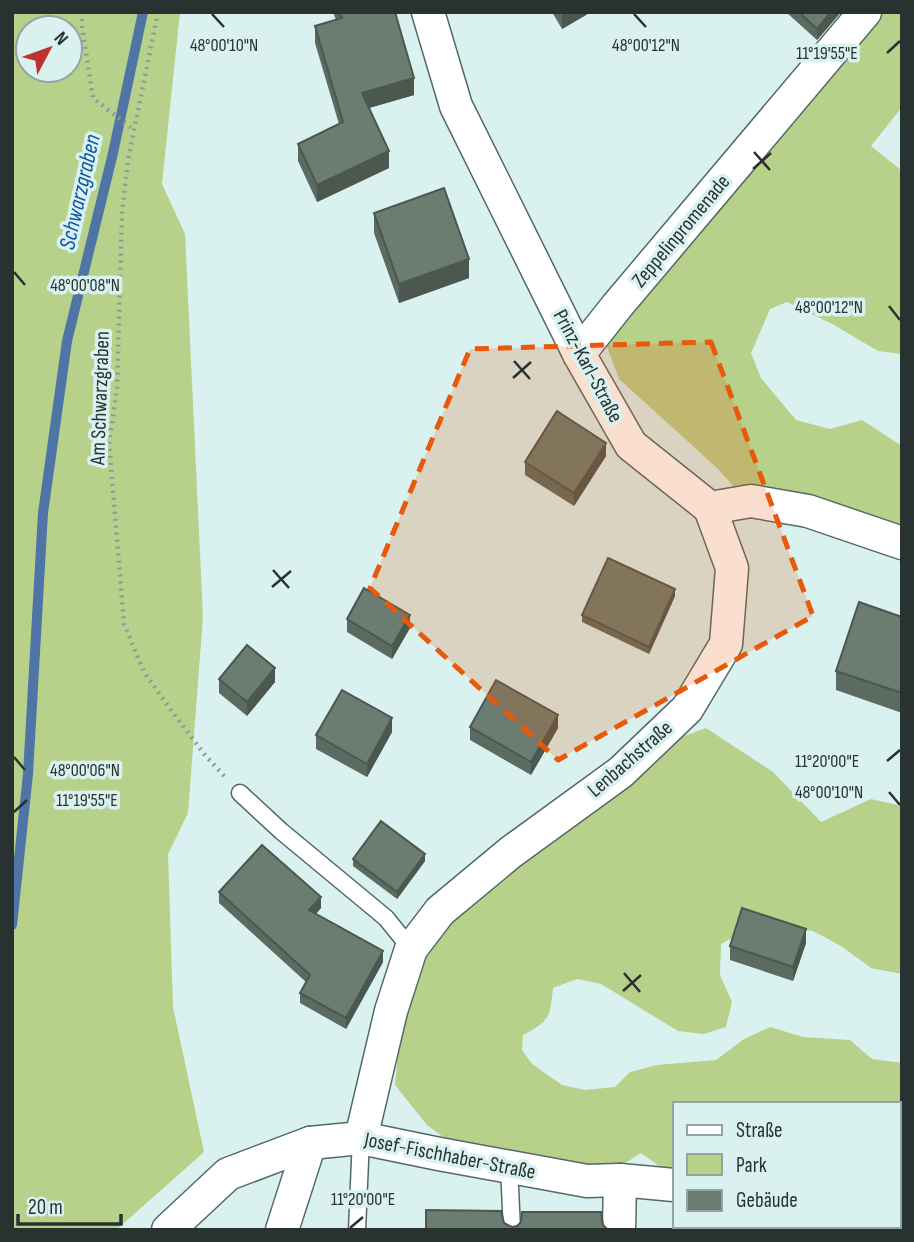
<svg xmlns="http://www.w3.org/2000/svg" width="914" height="1242" viewBox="0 0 914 1242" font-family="'Sofia Sans Condensed',sans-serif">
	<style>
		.green { fill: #b7d08a; fill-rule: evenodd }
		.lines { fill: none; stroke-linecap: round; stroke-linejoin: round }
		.stream { stroke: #4e75a5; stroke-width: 10 }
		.lane-casing { stroke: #536967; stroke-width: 19 }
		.street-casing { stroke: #536967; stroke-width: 35 }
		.path { stroke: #8a9c9a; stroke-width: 4.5; stroke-dasharray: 2 5; stroke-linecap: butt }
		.lane { stroke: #fff; stroke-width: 16 }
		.street { stroke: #fff; stroke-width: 32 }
		.wall { fill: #5c6b61 }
		.shaded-wall { fill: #4b574f }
		.building { fill: #6b7c71; stroke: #4b574f; stroke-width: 2 }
		.marked { fill: #e8590c; fill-opacity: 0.2; stroke: #e8590c; stroke-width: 5; stroke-dasharray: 14 9; stroke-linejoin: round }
		.ticks { fill: none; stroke: #283231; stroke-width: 2.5 }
		.labels { text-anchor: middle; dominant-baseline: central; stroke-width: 7; stroke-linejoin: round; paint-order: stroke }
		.street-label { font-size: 21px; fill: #283231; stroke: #d9f2f0 }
		.water-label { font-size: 23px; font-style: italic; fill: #0f54a6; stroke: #d9f2f0 }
		.ticks-label { font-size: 18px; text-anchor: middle; fill: #283231; stroke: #d9f2f0; stroke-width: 7; stroke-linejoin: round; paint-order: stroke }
	</style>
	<rect width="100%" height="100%" fill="#d9f2f0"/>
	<g class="green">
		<path d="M12,12H180L162,184L185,234L203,617L188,813L168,854L173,1007L204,1152L116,1230H12ZM28,28H70V70H28Z"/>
		<path d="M875,12H902V107L871,146L902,171V354L878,351L834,325L787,302L770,309L751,353L761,378L796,420L830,429L862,420L902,446V527L736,489L717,468L619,379L607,347L627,308Z"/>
		<path d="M706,728L773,772L821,822L871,799L902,806V974L871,968L841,946L813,931L757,924L721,944L720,975L732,1002L726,1027L704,1034L678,1031L601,984L577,979L553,988C550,1017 550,1021 523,1035L522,1050L532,1064L562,1085L585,1090L615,1087L630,1072L657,1065L716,1060L744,1039L770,1027L803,1037L850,1040L872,1059L902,1063V1181L898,1180V1104H674V1171H666L641,1153L619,1167L556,1164L522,1161L509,1149H459L427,1125L395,1085L401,1015L413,968L443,923L676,739Z"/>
	</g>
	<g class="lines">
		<path class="stream" d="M12,925L28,774L43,513L67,341L113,153L143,12"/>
		<g class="lane-casing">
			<g id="lane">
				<path d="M240,793L281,831L386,918L411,949"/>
				<path d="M509,1167L512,1230"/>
				<path d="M357,1230L361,1138"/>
			</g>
		</g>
		<g class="street-casing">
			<g id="street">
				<path d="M428,12L456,106L579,354L631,445L710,508L751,501L808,511L902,543"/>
				<path d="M579,354L617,306L865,12"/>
				<path d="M361,1138L391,1011L411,949L440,911L511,852L621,772L687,709L726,644L732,568L710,508"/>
				<path d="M898,1223L902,1224"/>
				<path d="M168,1230L228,1174L310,1143L361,1138L439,1154L587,1181L620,1180L674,1185"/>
				<path d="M282,1230L310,1143"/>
				<path d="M619,1230L620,1180"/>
			</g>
		</g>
		<g class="path">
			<path d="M82,12V26L93,98L134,130"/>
			<path d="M158,12L128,160L122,213L117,390L109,442L124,624L144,672L173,713L205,755L225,777"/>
		</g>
		<use href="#lane" class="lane"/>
		<use href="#street" class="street"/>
	</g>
	<g class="wall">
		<path d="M333,12H396L414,95L369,108L389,168L317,202L298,161V144L339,124L315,43V26L336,20Z"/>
		<path d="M552,12H591L562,29Z"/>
		<path d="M786,12H841L817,40Z"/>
		<path d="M374,213L469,278L399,303L374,233Z"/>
		<path d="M606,456L574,506L525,475V462Z"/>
		<path d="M675,596L649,654L582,622V615Z"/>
		<path d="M902,617V713L836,690V671Z"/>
		<path d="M347,619L410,628L392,659L347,632Z"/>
		<path d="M219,679L275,682L247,716L219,693Z"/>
		<path d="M470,727L558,728L531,775L470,740Z"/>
		<path d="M392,732L367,777L316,749V735Z"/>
		<path d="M353,859L425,861L397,899L353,866Z"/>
		<path d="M219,892L321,908L316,914L383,962L346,1029L300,1003V993L306,982L219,903Z"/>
		<path d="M806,943L793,981L730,960V946Z"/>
	</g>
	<g class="shaded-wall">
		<path d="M567,12H591L562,29V15Z"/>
		<path d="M831,12H841L817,40V29Z"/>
		<path d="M414,78V95L362,110V93Z"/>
		<path d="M389,151V168L317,202V185Z"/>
		<path d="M469,259V278L399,303V284Z"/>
		<path d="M606,443V456L574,506V493Z"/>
		<path d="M675,589V596L649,654V647Z"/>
		<path d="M410,615V628L392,659V646Z"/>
		<path d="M275,668V682L247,716V702Z"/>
		<path d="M558,715V728L531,775V762Z"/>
		<path d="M392,718V732L367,777V764Z"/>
		<path d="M425,854V861L397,899V892Z"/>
		<path d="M321,897V908L309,921V910Z"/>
		<path d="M806,929V943L793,981V967Z"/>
		<path d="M383,951V962L346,1029V1018Z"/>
	</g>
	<g class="building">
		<path d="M339,12H395L414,78L362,93L389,151L317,185L298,144L343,122L315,26L342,18Z"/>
		<path d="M799,12H831L817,29Z"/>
		<path d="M444,188L469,259L399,284L374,213Z"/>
		<path d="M557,411L606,443L574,493L525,462Z"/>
		<path d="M608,558L675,589L649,647L582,615Z"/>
		<path d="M364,588L410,615L392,646L347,619Z"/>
		<path d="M859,602L902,617V693L836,671Z"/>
		<path d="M247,645L275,668L247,702L219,679Z"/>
		<path d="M496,680L558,715L531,762L470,727Z"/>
		<path d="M342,690L392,718L367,764L316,735Z"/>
		<path d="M381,821L425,854L397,892L353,859Z"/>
		<path d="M262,845L321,897L309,910L383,951L346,1018L300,993L310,975L219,892Z"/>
		<path d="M742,908L806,929L793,967L730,946Z"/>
		<path d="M426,1210L501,1211L504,1223L512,1227L517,1226L521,1222L522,1212H601L603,1225L608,1230H426Z"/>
		<rect x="676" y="1226" width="78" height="4"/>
		<path d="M820,1226H894L898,1228H902V1230H819Z"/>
	</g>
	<path class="marked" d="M711,342L813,616L558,760L370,588L470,349Z"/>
	<path class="ticks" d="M212,14L224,27M634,14L646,27M887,53L900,41M754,152L770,170M753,169L771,153M14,272L25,285M889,306L900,320M514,361L530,379M513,378L531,362M273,570L289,588M272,587L291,571M14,757L25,770M887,761L900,750M889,792L900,805M14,812L27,800M624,973L640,992M623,991L641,975M350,1228L363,1217"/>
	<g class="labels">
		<g class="street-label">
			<text transform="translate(681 231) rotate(-50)">Zeppelinpromenade</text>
			<text transform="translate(588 366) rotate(62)">Prinz-Karl-Straße</text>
			<text transform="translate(100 398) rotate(-88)">Am Schwarzgraben</text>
			<text transform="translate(630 759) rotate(-41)">Lenbachstraße</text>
			<text transform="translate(450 1156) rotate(11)">Josef-Fischhaber-Straße</text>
		</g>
		<g class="water-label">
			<text transform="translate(80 192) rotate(-77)">Schwarzgraben</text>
		</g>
	</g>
	<g class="ticks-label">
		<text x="224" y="51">48°00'10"N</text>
		<text x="646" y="51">48°00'12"N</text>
		<text x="827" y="59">11°19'55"E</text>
		<text x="85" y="291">48°00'08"N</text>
		<text x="829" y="313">48°00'12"N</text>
		<text x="827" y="767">11°20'00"E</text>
		<text x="85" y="776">48°00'06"N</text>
		<text x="829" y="798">48°00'10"N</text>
		<text x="87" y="806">11°19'55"E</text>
		<text x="363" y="1205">11°20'00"E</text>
	</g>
	<rect width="914" height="1242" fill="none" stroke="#283231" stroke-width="28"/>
	<rect x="673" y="1102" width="228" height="126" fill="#d9f2f0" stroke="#92a5a4" stroke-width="2"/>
	<rect x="687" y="1125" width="35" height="10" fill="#ffffff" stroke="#92a5a4" stroke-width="2"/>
	<text x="736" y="1137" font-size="21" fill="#283231">Straße</text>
	<rect x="687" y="1154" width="35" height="21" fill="#b7d08a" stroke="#92a5a4" stroke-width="2"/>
	<text x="736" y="1172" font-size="21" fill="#283231">Park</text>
	<rect x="687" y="1190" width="35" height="21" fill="#6b7c71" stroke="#92a5a4" stroke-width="2"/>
	<text x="736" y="1207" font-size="21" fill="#283231">Gebäude</text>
	<g transform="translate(49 49) rotate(49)"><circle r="33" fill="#d9f2f0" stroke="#92a5a4" stroke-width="2"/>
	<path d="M0-5L12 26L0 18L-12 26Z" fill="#bf3031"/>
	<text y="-10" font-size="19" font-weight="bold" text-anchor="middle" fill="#283231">N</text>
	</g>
	<path d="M18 1214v10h103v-10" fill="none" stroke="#283231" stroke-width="3.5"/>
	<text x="28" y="1214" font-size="21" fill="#283231" stroke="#d9f2f0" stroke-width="5" paint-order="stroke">20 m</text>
</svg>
